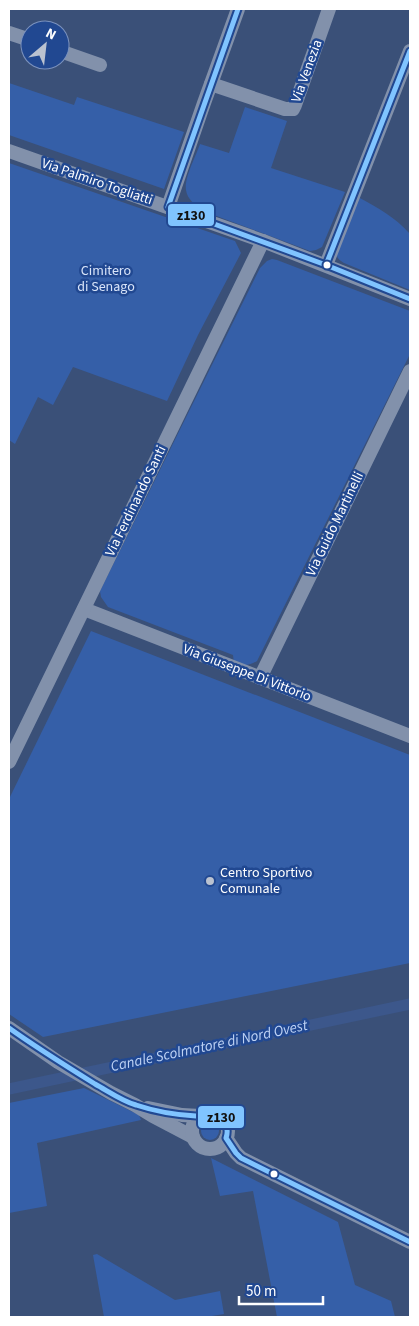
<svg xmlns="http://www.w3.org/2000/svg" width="419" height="1326" viewBox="0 0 419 1326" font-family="'Source Sans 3',sans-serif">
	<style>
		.green { fill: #355fa8 }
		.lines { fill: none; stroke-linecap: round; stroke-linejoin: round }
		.canal { stroke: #3c578b; stroke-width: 11 }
		.street { stroke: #8291ab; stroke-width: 14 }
		.bus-1-casing { stroke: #214891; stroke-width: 9 }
		.bus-1 { stroke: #80c4ff; stroke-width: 5 }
		.bus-dot { fill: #fff; stroke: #214891; stroke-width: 2 }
		.poi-dot { fill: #bac2d0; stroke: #214891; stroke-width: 2 }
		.labels { text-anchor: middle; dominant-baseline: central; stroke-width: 5; stroke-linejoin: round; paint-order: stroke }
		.street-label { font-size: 14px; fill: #fff; stroke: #214891 }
		.park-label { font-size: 14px; fill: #d8e4f9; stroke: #214891 }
		.poi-label { font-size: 14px; fill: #fff; stroke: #214891; text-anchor: start }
		.water-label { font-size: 15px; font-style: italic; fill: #bed2f4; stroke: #214891 }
		.line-badge { stroke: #214891; stroke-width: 2 }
		.pale-badge-label { font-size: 14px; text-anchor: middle; font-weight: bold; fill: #111 }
	</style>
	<rect width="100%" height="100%" fill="#3a5078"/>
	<g class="green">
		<path d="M9,83L74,105L77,97L184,132L164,189L9,135Z"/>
		<path d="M245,107L287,121L271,168L345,192L322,247L316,250L310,251L203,211C196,206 187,199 186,190C184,178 196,156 200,144L229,153Z"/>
		<path d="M9,163L235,241L241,253L198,335L167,401L73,367L53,405L38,397L15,444L9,440Z"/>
		<path d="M358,197C378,208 395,217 410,234V290L344,263C339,260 337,258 336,252Z"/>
		<path d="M272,259L277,260L410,311V354L257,661C249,666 244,666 234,663L233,655L108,607L101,597L100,591L260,268L267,261Z"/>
		<path d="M91,631L410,755V963L43,1037L9,1014V799Z"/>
		<path d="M84,1088L139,1115L141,1120L37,1143L47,1206L9,1213V1103Z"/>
		<circle cx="210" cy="1131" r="9"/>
		<path d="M211,1158L338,1222L355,1285L391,1301L395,1317H277L253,1191L220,1196Z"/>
		<path d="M97,1254L175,1300L220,1291L224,1314L206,1317H104L93,1255Z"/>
	</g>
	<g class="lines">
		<path class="canal" d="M9,1089L410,1004"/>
		<g class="street">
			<path d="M9,33L30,40"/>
			<path d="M60,51L100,65"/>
			<path d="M211,84L285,109H293L295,105L329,9"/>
			<path d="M9,151L263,241L410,299"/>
			<path d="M168,207L204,103L238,9"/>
			<path d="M326,265L410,51"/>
			<path d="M84,609L410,736"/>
			<path d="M260,678L410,371"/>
			<path d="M9,762L263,241"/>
			<path d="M9,1028L58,1062L111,1093L135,1105L153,1116L193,1137"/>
			<path d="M148,1108L182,1115L200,1116"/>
			<circle cx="210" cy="1131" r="18"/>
			<path d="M226,1138L236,1153L241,1158L410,1242"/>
		</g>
		<g class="bus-1-casing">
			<g id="bus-1">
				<path d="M238,9L168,207L326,265L410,299"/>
				<path d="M326,265L410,51"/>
				<path d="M9,1028C37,1048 66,1066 95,1084C108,1091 122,1101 136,1105C154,1111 177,1115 196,1116C204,1116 211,1111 218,1115C226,1120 229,1130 226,1138L236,1153L241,1158L410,1242"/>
			</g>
		</g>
		<use href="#bus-1" class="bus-1"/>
	</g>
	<g class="bus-dot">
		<circle cx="327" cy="265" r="4.5"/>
		<circle cx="274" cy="1174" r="4.5"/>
	</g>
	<circle class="poi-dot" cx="210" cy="881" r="5"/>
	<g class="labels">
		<g class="street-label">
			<text transform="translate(307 71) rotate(-70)">Via Venezia</text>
			<text transform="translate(97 182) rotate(19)">Via Palmiro Togliatti</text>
			<text transform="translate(136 501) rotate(-64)">Via Ferdinando Santi</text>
			<text transform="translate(335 524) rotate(-64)">Via Guido Martinelli</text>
			<text transform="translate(247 673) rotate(21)">Via Giuseppe Di Vittorio</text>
		</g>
		<g class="park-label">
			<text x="106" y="271">Cimitero<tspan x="106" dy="16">di Senago</tspan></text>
		</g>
		<g class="poi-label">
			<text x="220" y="873">Centro Sportivo<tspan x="220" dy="16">Comunale</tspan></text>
		</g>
		<g class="water-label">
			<text transform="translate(209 1046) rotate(-12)">Canale Scolmatore di Nord Ovest</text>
		</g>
	</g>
	<g class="line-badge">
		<rect x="167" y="203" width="48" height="24" rx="5" fill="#80c4ff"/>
		<rect x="197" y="1105" width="48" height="24" rx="5" fill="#80c4ff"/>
	</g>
	<g class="pale-badge-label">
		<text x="191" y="220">z130</text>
		<text x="221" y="1122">z130</text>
	</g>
	<rect width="419" height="1326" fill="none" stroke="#ffffff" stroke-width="20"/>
	<g transform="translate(45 45) rotate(28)"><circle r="24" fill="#214891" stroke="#7a91bd"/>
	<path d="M0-4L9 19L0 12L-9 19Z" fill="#bac2d0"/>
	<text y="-8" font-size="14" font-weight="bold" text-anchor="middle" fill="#ffffff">N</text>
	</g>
	<path d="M239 1296v8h84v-8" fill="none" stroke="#ffffff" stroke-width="2.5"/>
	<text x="246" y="1296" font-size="15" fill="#ffffff" stroke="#214891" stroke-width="4" paint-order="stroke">50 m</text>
</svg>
